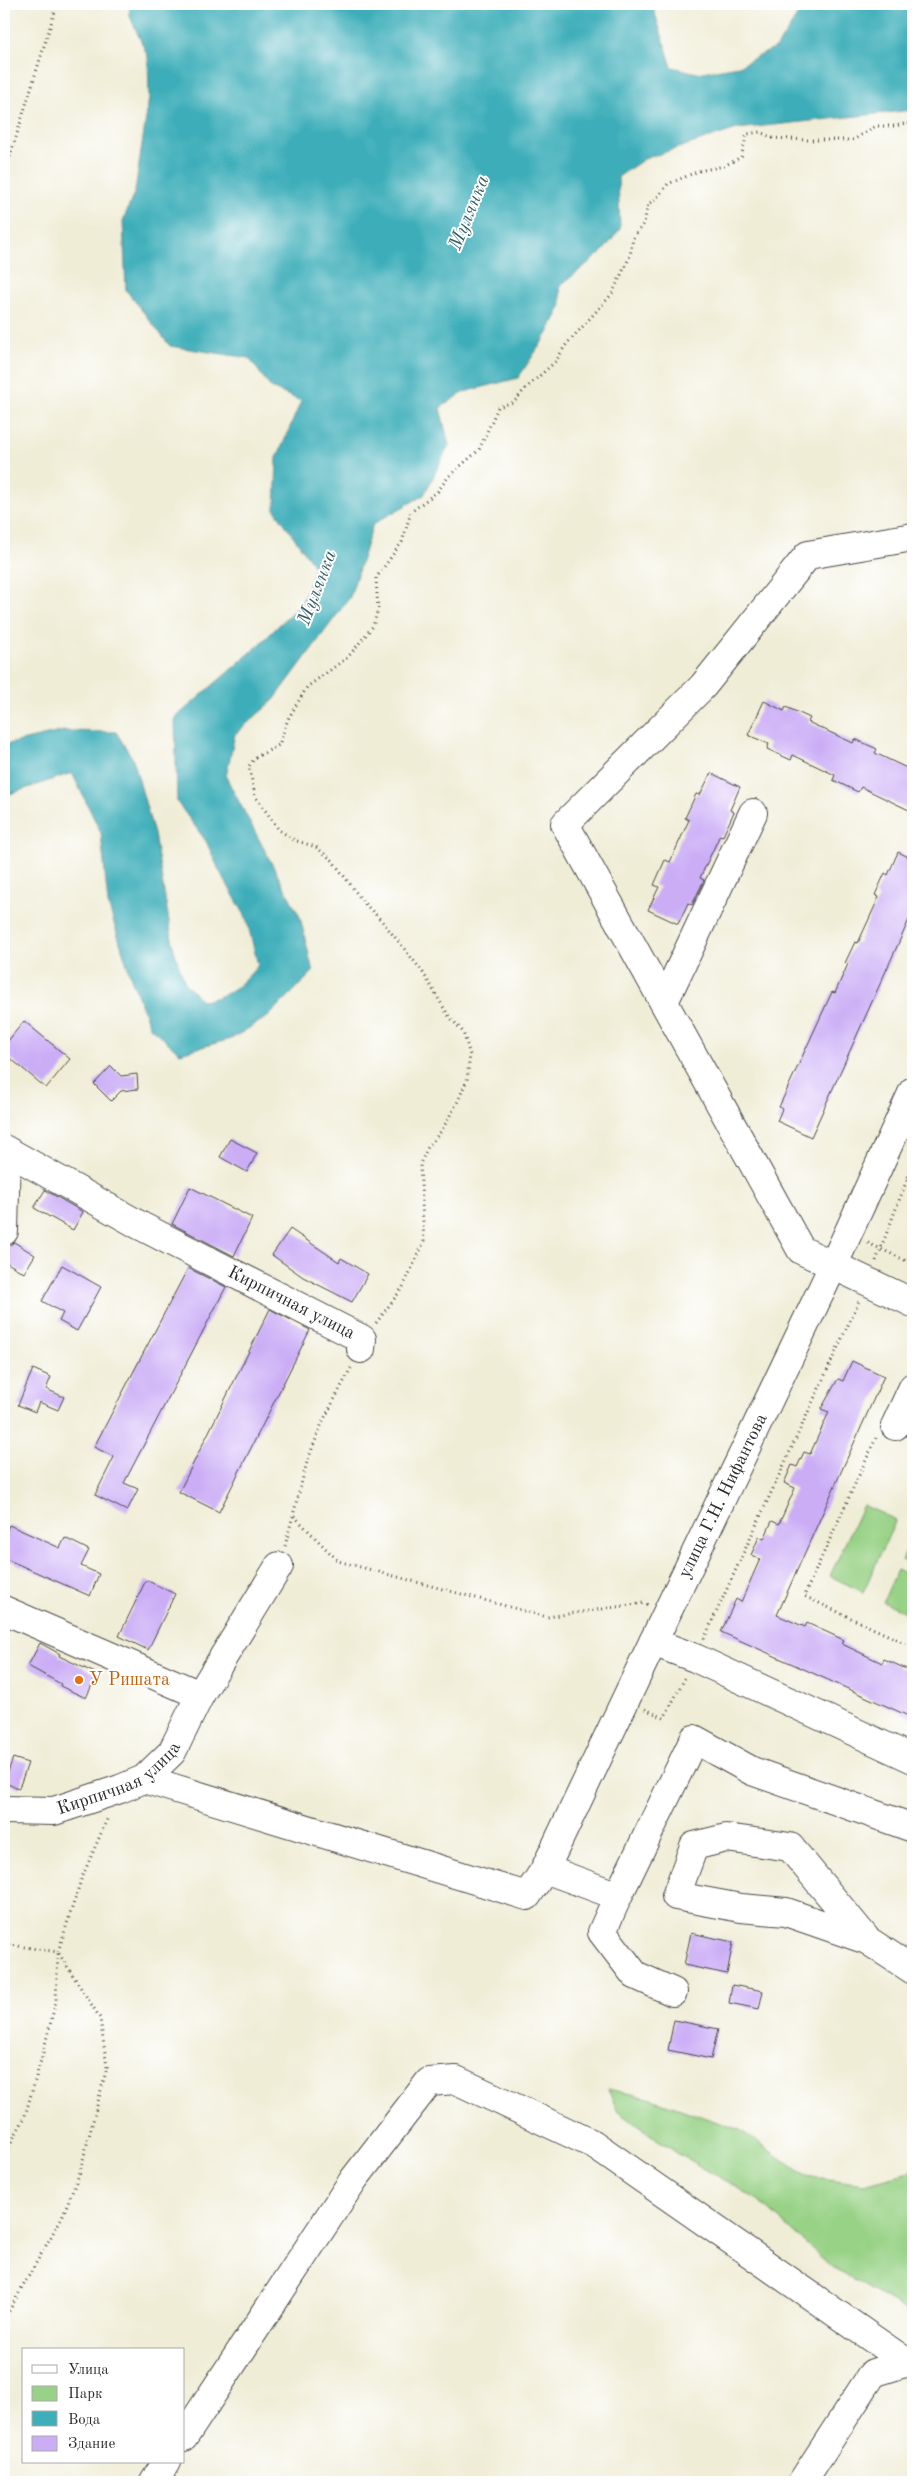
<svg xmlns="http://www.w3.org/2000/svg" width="917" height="2486" viewBox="0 0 917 2486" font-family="'Old Standard TT',serif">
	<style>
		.green { fill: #98d286; stroke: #627e58 }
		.water { fill: #3eaeb9; stroke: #346c72 }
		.building { fill: #cbadf6 }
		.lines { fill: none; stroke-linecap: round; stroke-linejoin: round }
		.minor-casing { stroke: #494845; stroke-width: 30 }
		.path { stroke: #494845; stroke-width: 3; stroke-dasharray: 1 4; stroke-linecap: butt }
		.minor { stroke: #fff; stroke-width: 28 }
		.food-dot { fill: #e8710a; stroke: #fff; stroke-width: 2 }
		.labels { text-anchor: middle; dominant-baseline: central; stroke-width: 4; stroke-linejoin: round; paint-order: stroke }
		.street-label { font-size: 18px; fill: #2b2b2b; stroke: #fff }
		.food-label { font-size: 18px; fill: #c56008; stroke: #fff; text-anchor: start }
		.water-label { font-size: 19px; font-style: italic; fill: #335f64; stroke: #fff }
	</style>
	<rect width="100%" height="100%" fill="#fff"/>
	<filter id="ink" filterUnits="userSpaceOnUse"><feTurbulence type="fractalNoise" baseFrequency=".02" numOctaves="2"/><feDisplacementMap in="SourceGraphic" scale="10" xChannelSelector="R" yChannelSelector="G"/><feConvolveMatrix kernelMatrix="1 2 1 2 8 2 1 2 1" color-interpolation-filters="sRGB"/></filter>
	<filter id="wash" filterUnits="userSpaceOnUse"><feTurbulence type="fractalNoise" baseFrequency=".0096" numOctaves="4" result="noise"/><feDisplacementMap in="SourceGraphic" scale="20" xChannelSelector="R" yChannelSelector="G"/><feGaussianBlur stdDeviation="1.12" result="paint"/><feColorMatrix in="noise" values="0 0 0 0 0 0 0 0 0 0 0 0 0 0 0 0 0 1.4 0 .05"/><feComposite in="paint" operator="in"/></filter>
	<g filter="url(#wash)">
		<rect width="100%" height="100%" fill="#f0edd7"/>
		<g class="green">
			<path d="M863,1505L896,1520L863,1592L830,1576Z"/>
			<path d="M913,1536V1565L902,1560Z"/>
			<path d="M897,1570L913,1577V1615L883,1602Z"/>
			<path d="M608,2089L649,2098L740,2130L806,2176L864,2184L913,2171V2314L833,2268L758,2200L677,2153L618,2112Z"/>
		</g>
		<path class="water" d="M131,4H652L672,67L697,73L739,66L777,47L799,13L795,4H913V110L737,129L644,159L618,177L620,229L603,251L560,286L561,307L548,333L518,378L464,392L440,408L449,445L424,495L373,524L350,597L274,700L235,734L226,777L300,917L313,972L269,1016L231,1039L180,1053L150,1027L132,981L108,904L101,833L72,773L4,796V745L64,731L116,732L133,759L154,834L174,950L185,983L202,1001C229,996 241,986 258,965L246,917L219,870L206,841L177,802L175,718L258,646L302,602L315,567L275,510L277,458L301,401L271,388L249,358L170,346L126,290L123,221L135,191L149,98L148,57L129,14Z"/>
		<g id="blocks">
			<g class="building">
				<path d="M764,701L784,711L786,707L810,718L808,722L853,743L855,739L877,749L875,753L913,771V812L861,787L858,792L833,780L835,775L793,755L791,760L767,749L769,744L748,735Z"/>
				<path d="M711,773L740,787L730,810L734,812L723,836L720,835L700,878L704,880L692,905L688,903L678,924L648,910L659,887L654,885L665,860L670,862L689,820L685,818L696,794L700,795Z"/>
				<path d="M898,852L913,859V911L811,1137L777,1121L782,1109L779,1107L832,992L835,993L848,964L845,963L855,942L858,943L879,897L875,895L885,873L888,875Z"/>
				<path d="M24,1021L70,1059L46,1088L4,1053V1046Z"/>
				<path d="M111,1066L121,1076L137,1074L138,1089L121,1091L111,1101L94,1084Z"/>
				<path d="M230,1139L257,1153L247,1172L220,1157Z"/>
				<path d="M190,1187L252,1218L234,1256L172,1224Z"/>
				<path d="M45,1190L83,1212L73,1230L34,1208Z"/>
				<path d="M290,1229L339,1262L341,1258L368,1274L352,1302L303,1277L272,1255Z"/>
				<path d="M14,1242L35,1255L24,1273L4,1261V1250Z"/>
				<path d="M62,1265L101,1287L77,1331L59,1321L63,1313L42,1301Z"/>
				<path d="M188,1268L226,1287L124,1483L138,1489L127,1511L95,1495L114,1457L94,1447Z"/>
				<path d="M270,1309L310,1330L219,1512L179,1492Z"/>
				<path d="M852,1361L884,1376L777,1615L805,1627L807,1623L844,1640L842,1644L882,1663L884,1659L913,1672V1718L721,1632L736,1599L741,1602L760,1559L751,1555L759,1537L764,1539L772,1521L779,1524L795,1488L784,1483L792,1465L797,1467L804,1452L810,1454L829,1412L821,1409L838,1379L843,1381Z"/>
				<path d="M33,1369L51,1377L46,1389L64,1397L58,1410L39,1402L35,1412L18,1405Z"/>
				<path d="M9,1525L60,1548L65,1538L89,1550L81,1566L99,1574L90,1596L4,1558V1538Z"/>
				<path d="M146,1580L175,1594L148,1650L119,1636Z"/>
				<path d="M40,1643L60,1654L59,1656L97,1674L86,1698L60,1686L61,1684L28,1666Z"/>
				<path d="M13,1758L28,1763L19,1788L4,1783Z"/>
				<path d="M691,1933L733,1942L727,1974L684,1965Z"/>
				<path d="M732,1985L763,1991L759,2009L729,2003Z"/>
				<path d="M674,2020L718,2029L711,2059L668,2050Z"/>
			</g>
		</g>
	</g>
	<g filter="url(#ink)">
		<use href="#blocks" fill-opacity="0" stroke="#494845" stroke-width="1"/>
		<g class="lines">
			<g class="minor-casing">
				<g id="minor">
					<path d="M913,537L808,555L703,686L565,824L801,1250L913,1303"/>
					<path d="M664,1002L753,813"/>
					<path d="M913,1091L833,1266L653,1642L695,1658L913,1759"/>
					<path id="s1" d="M4,1149L141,1226L362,1339L361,1349"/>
					<path d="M4,1231L6,1152"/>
					<path d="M895,1426L913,1387"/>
					<path d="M4,1610L200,1695"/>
					<path d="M144,1779L527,1896L545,1869L653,1642"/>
					<path id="s2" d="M4,1810L54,1811L120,1789L144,1779L172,1752L200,1695L279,1566"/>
					<path d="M545,1869L618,1896L602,1932L635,1975L673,1992"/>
					<path d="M618,1896L694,1739L752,1771L913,1828"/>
					<path d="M867,1940L786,1912L741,1908L676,1896L694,1846L726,1838L790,1847L867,1940L913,1970"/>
					<path d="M184,2437L354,2179L429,2082L456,2080L593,2144L906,2362"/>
					<path d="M154,2482L167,2462"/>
					<path d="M802,2482L873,2373L908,2362L913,2365"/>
				</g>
			</g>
			<g class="path">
				<path d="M4,176L57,4"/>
				<path d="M906,1179L913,1182"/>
				<path d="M868,1243L913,1264"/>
				<path d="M876,1261L913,1164"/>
				<path d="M376,1323L403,1287L424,1242L420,1164L428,1147L442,1130L458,1101L467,1080L470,1055L463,1032L448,1015L422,971L382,921L364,903L332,860L316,847L294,840L279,830L255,796L249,766L255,758L279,745L288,719L307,687L348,657L373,626L378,609L376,578L402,542L411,512L438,491L449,476L479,450L498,407L514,402L525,389L556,361L565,346L612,294L630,256L633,238L644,223L648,204L655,200L668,184L699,171L724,166L741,157L747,134L760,132L773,138L808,140H853L876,126H895L913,122"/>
				<path d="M909,1366L913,1358"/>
				<path d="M876,1438L804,1596L913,1647"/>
				<path d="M294,1516L338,1561L547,1617L644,1603L648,1605"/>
				<path d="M285,1546L307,1462L322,1423L351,1368"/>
				<path d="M704,1639L859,1301"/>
				<path d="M645,1709L664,1718L685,1678"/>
				<path d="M4,1944L58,1952L81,1880L108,1817"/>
				<path d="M4,2155L24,2119L43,2053L56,2001L58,1953"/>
				<path d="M4,2320L62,2217L79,2175L107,2067L100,2018L58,1952"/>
			</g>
			<use href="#minor" class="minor"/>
		</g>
	</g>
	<circle class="food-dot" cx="79" cy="1680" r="5"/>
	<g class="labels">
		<g class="street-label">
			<text stroke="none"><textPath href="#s1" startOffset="326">Кирпичная улица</textPath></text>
			<text transform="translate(723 1496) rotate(-64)">улица Г.Н. Нифантова</text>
			<text stroke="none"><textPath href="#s2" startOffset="124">Кирпичная улица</textPath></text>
		</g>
		<g class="food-label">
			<text x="89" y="1680">У Ришата</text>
		</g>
		<g class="water-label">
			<text transform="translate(470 213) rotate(-68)">Мулянка</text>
			<text transform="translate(318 588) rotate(-69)">Мулянка</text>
		</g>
	</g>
	<rect width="917" height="2486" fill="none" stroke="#fff" stroke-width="20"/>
	<rect x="22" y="2348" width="162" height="115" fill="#ffffff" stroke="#aaaaaa"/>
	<rect x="32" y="2365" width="25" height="8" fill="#ffffff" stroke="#aaaaaa"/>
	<text x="68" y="2374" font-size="15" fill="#2b2b2b">Улица</text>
	<rect x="32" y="2386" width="25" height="15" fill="#98d286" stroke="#aaaaaa"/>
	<text x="68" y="2398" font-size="15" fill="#2b2b2b">Парк</text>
	<rect x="32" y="2411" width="25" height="15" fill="#3eaeb9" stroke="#aaaaaa"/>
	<text x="68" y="2424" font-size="15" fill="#2b2b2b">Вода</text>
	<rect x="32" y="2436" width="25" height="15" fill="#cbadf6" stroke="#aaaaaa"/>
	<text x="68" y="2448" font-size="15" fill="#2b2b2b">Здание</text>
</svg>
